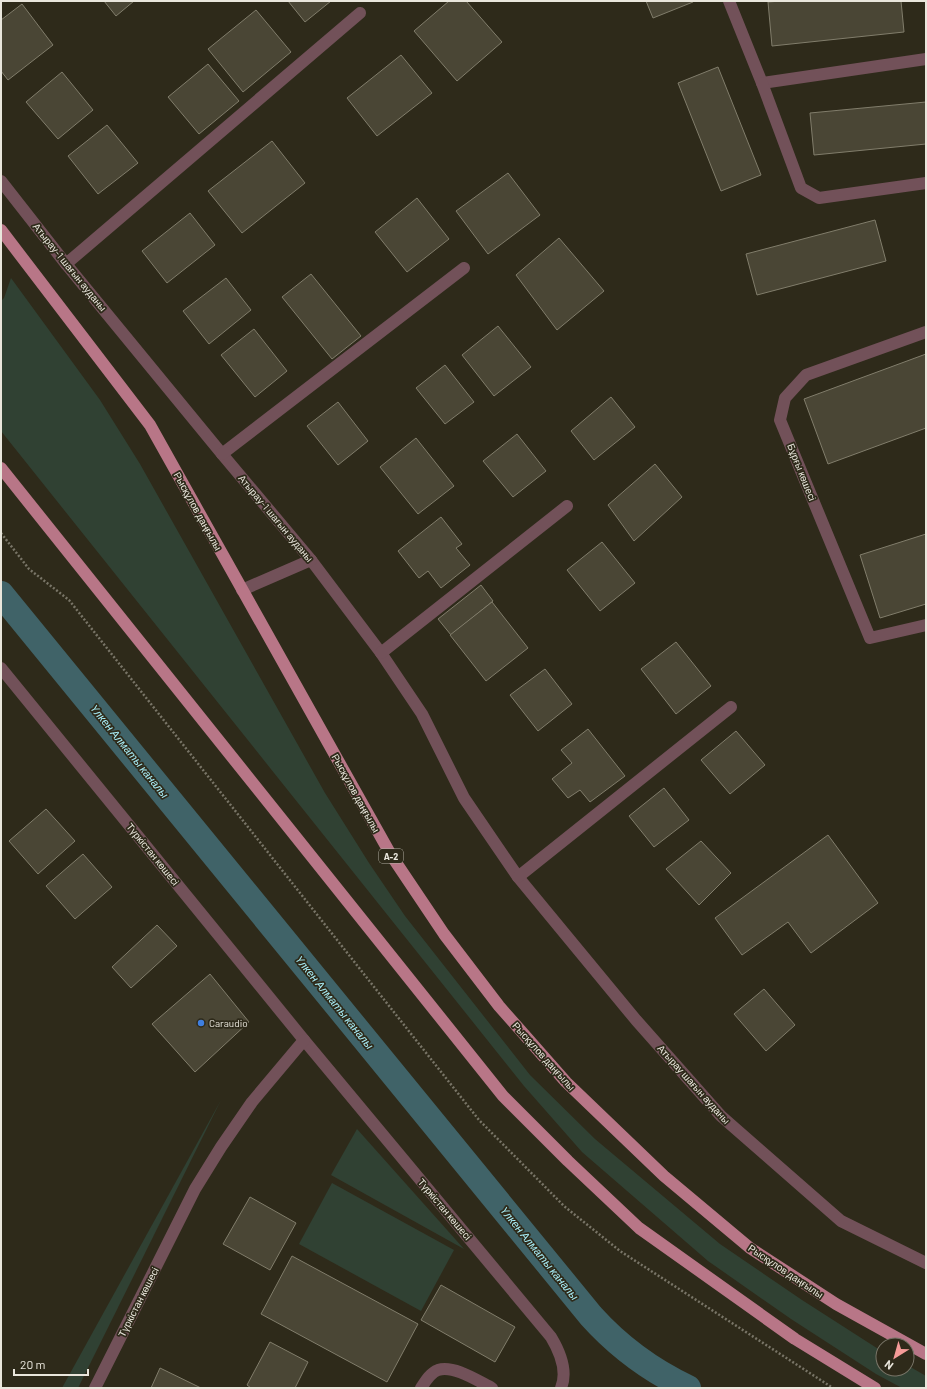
<svg xmlns="http://www.w3.org/2000/svg" width="927" height="1389" viewBox="0 0 927 1389" font-family="Barlow,sans-serif">
	<style>
		.green { fill: #304133 }
		.lines { fill: none; stroke-linecap: round; stroke-linejoin: round }
		.canal { stroke: #406368; stroke-width: 26 }
		.building { fill: #4a4635; stroke: #817d6b }
		.path { stroke: #797567; stroke-width: 2.5; stroke-dasharray: 2 2; stroke-linecap: butt }
		.minor { stroke: #725159; stroke-width: 12 }
		.major { stroke: #b87687; stroke-width: 12 }
		.shop-dot { fill: #3f7fe0; stroke: #2e2a1a; stroke-width: 1.5 }
		.labels { text-anchor: middle; dominant-baseline: central; stroke-width: 3.5; stroke-linejoin: round; paint-order: stroke }
		.shield { fill: #2e2a1a; stroke: #b1aea2; stroke-width: 1 }
		.shield-label { font-size: 9px; font-weight: bold; fill: #e9e6dc }
		.street-label { font-size: 10px; fill: #e9e6dc; stroke: #2e2a1a }
		.poi-label { font-size: 10px; fill: #e9e6dc; stroke: #2e2a1a; text-anchor: start }
		.water-label { font-size: 11px; font-style: italic; fill: #a9eff9; stroke: #2e2a1a }
	</style>
	<rect width="100%" height="100%" fill="#2e2a1a"/>
	<g class="green">
		<path d="M11,278L100,400L140,464L325,793L369,863L405,916L530,1075L595,1139L720,1244L802,1300L883,1352V1369H907V1365L926,1376V1388H902L876,1374L791,1319L708,1261L582,1152L524,1086L1,431V301L4,298Z"/>
		<path d="M221,1100L78,1388H62Z"/>
		<path d="M357,1129L464,1249L331,1175Z"/>
		<path d="M332,1183L454,1250L421,1311L299,1244Z"/>
	</g>
	<g class="lines">
		<path class="canal" d="M1,594L591,1316C618,1346 652,1371 688,1388"/>
	</g>
	<g class="building">
		<path d="M104,1H134L116,16Z"/>
		<path d="M288,1H331L305,22Z"/>
		<path d="M449,1H466L502,42L457,81L414,31Z"/>
		<path d="M646,1H693V2L653,18Z"/>
		<path d="M781,1H901L904,32L772,46L768,2Z"/>
		<path d="M22,4L53,45L8,80L1,71V20Z"/>
		<path d="M256,10L291,52L243,92L208,49Z"/>
		<path d="M401,55L432,93L377,136L347,98Z"/>
		<path d="M208,64L239,101L199,134L168,97Z"/>
		<path d="M718,67L761,175L721,191L678,83Z"/>
		<path d="M62,72L93,110L58,139L26,102Z"/>
		<path d="M926,102V144L814,155L810,113Z"/>
		<path d="M107,125L138,163L98,194L68,156Z"/>
		<path d="M272,141L305,183L242,233L208,191Z"/>
		<path d="M508,173L540,215L488,254L456,211Z"/>
		<path d="M417,198L449,239L407,272L375,232Z"/>
		<path d="M190,213L215,245L167,283L142,251Z"/>
		<path d="M875,220L886,261L757,295L746,254Z"/>
		<path d="M559,238L604,291L557,330L516,275Z"/>
		<path d="M311,274L361,336L332,359L282,297Z"/>
		<path d="M226,278L251,310L209,344L183,311Z"/>
		<path d="M498,326L531,367L494,396L462,355Z"/>
		<path d="M254,329L287,371L255,397L221,355Z"/>
		<path d="M926,354V428L828,464L804,399Z"/>
		<path d="M445,365L474,402L445,424L416,388Z"/>
		<path d="M611,397L635,427L594,460L571,431Z"/>
		<path d="M338,402L368,441L338,465L307,426Z"/>
		<path d="M517,434L546,471L513,497L483,461Z"/>
		<path d="M416,438L454,486L418,514L380,467Z"/>
		<path d="M655,464L682,497L634,541L608,505Z"/>
		<path d="M441,517L462,544L456,548L470,565L441,588L428,571L419,578L398,551Z"/>
		<path d="M926,534V604L880,618L860,555Z"/>
		<path d="M602,542L635,583L600,611L567,570Z"/>
		<path d="M481,585L493,601L451,635L438,619Z"/>
		<path d="M492,602L528,648L486,681L450,635Z"/>
		<path d="M676,642L711,686L676,714L641,669Z"/>
		<path d="M545,669L572,704L538,731L510,695Z"/>
		<path d="M588,729L625,776L590,802L580,790L568,798L552,779L572,763L561,750Z"/>
		<path d="M736,731L765,765L730,794L701,760Z"/>
		<path d="M664,788L689,820L654,847L629,816Z"/>
		<path d="M46,809L75,841L38,874L9,841Z"/>
		<path d="M828,835L878,903L811,953L788,922L742,955L715,918Z"/>
		<path d="M701,841L731,873L699,905L666,869Z"/>
		<path d="M83,854L112,887L75,919L46,886Z"/>
		<path d="M157,925L177,946L131,988L112,967Z"/>
		<path d="M210,974L249,1022L195,1072L152,1024Z"/>
		<path d="M764,989L795,1025L766,1051L734,1014Z"/>
		<path d="M250,1197L296,1223L270,1270L223,1244Z"/>
		<path d="M292,1256L418,1324L387,1382L261,1314Z"/>
		<path d="M441,1285L515,1327L495,1362L421,1320Z"/>
		<path d="M270,1342L308,1362L295,1388H251L247,1385Z"/>
		<path d="M160,1368L201,1388H151Z"/>
	</g>
	<g class="lines">
		<path class="path" d="M1,533L29,569L69,600L479,1120L564,1206L620,1251L833,1388"/>
		<g class="minor">
			<path d="M729,1L762,83L926,59"/>
			<path d="M762,83L801,188L819,198L926,183"/>
			<path d="M1,181L66,264L222,454L311,560L381,653L422,714L464,798L518,877L636,1020L721,1116L841,1221L926,1263"/>
			<path d="M66,264L360,13"/>
			<path d="M926,332L806,375L785,398L780,420L870,638L926,625"/>
			<path d="M222,454L464,268"/>
			<path d="M242,590L311,560"/>
			<path d="M381,653L567,506"/>
			<path d="M1,668L304,1040L551,1337C560,1352 568,1371 561,1388"/>
			<path d="M518,877L731,707"/>
			<path d="M95,1388L195,1189L221,1147L252,1102L304,1040"/>
			<path d="M421,1388C425,1382 430,1373 438,1370C454,1365 478,1381 492,1388"/>
		</g>
		<g class="major">
			<path d="M1,230L150,425L391,855L444,934L499,1006L566,1082L664,1176L750,1248L836,1304L926,1354"/>
			<path d="M1,468L503,1096L568,1161L639,1228L795,1339L875,1388"/>
		</g>
	</g>
	<circle class="shop-dot" cx="201" cy="1023" r="4"/>
	<g class="labels">
		<rect class="shield" x="379" y="849" width="24" height="14" rx="3"/>
		<g class="shield-label">
			<text x="391" y="856">A-2</text>
		</g>
		<g class="street-label">
			<text transform="translate(70 267) rotate(51)">Атырау-1 шағын ауданы</text>
			<text transform="translate(802 472) rotate(68)">Бұрғы көшесі</text>
			<text transform="translate(198 511) rotate(61)">Рысқұлов даңғылы</text>
			<text transform="translate(276 518) rotate(50)">Атырау-1 шағын ауданы</text>
			<text transform="translate(356 793) rotate(61)">Рысқұлов даңғылы</text>
			<text transform="translate(153 854) rotate(51)">Түркістан көшесі</text>
			<text transform="translate(544 1056) rotate(48)">Рысқұлов даңғылы</text>
			<text transform="translate(694 1084) rotate(48)">Атырау шағын ауданы</text>
			<text transform="translate(445 1209) rotate(50)">Түркістан көшесі</text>
			<text transform="translate(786 1271) rotate(34)">Рысқұлов даңғылы</text>
			<text transform="translate(138 1302) rotate(-63)">Түркістан көшесі</text>
		</g>
		<g class="poi-label">
			<text x="209" y="1023">Caraudio</text>
		</g>
		<g class="water-label">
			<text transform="translate(130 751) rotate(51)">Үлкен Алматы каналы</text>
			<text transform="translate(335 1002) rotate(51)">Үлкен Алматы каналы</text>
			<text transform="translate(540 1253) rotate(51)">Үлкен Алматы каналы</text>
		</g>
	</g>
	<rect width="927" height="1389" fill="none" stroke="#e9e6dc" stroke-width="4"/>
	<g transform="translate(895 1357) rotate(217)"><circle r="19" fill="#2e2a1a" stroke="#797568"/>
	<path d="M0-3L7 15L0 10L-7 15Z" fill="#f59b98"/>
	<text y="-6" font-size="11" font-weight="bold" text-anchor="middle" fill="#e9e6dc">N</text>
	</g>
	<path d="M14 1369v6h74v-6" fill="none" stroke="#e9e6dc" stroke-width="2"/>
	<text x="20" y="1369" font-size="12" fill="#e9e6dc" stroke="#2e2a1a" stroke-width="3" paint-order="stroke">20 m</text>
</svg>
